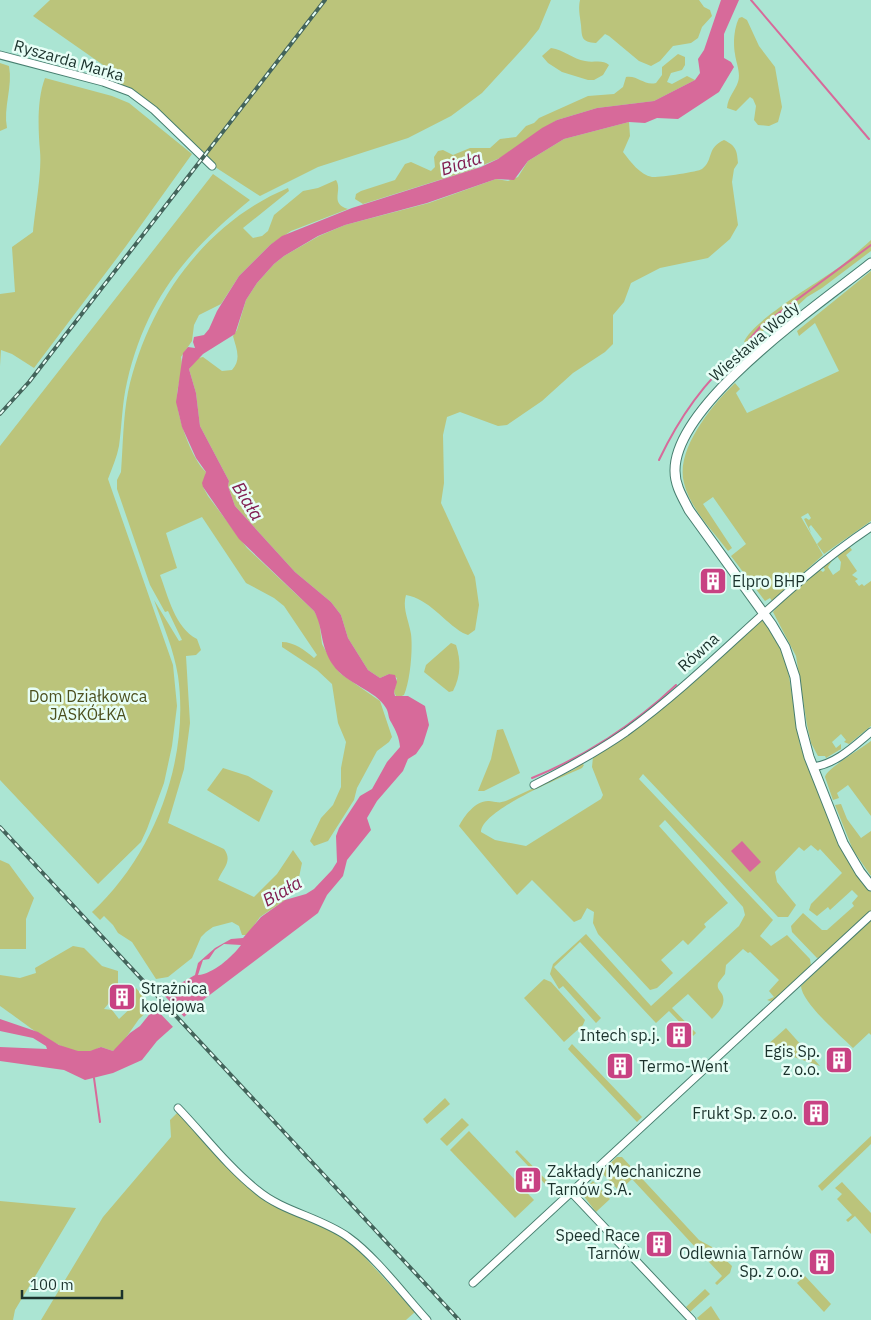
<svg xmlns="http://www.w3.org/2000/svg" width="871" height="1320" viewBox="0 0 871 1320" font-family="'IBM Plex Sans',sans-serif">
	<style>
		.green { fill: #bbc47b }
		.water { fill: #d76a9a; fill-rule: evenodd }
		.pier { fill: #abe5d3 }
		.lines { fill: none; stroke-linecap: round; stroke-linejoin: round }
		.stream { stroke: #d76a9a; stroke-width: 2 }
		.street-casing { stroke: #477e6f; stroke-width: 9 }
		.secondary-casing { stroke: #477e6f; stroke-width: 11 }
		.street { stroke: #fff; stroke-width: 7 }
		.secondary { stroke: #fff; stroke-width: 9 }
		.rail-casing { stroke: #43645b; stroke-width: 4 }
		.rail { stroke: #e7fef6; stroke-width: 2; stroke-dasharray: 5.5; stroke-linecap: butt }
		.labels { text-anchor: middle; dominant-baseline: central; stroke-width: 5; stroke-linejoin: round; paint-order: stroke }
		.street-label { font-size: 16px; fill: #1b322c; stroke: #e7fef6 }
		.poi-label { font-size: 16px; fill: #1b322c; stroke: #e7fef6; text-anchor: end }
		.park-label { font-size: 16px; fill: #4b4f1e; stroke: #e7fef6 }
		.water-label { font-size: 18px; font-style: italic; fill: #811e51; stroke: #e7fef6 }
	</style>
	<rect width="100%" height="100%" fill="#abe5d3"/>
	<g class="green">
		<path d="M50,0H551L539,29L526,45L482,93L451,116L408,138L318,167L260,196L215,167L121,84L116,74L33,16Z"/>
		<path d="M580,0H699L704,7L710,10L712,16L702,27L698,38L691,43L673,46L660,61L651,66L639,61L609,36L605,34L596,43C581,42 582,37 581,25C580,16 578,9 580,0Z"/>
		<path d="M742,17L747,20L759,46L775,67L782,107L778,122L769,126L758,125L754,120L756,106L753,99L750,97L736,111L727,108C728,97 735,91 738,82C741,73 736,63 735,54C733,44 734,28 739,18Z"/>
		<path d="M551,48C564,50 573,59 585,61C594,63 603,59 609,65L603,75L594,80H588L562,72L548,63L542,56Z"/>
		<path d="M678,54L685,57V65L682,70L671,73L667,82L672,84L687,76L695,80L654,101L597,108L557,120L500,158L471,170L363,204L355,199L356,194L361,191L395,180L405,164L411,162L431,171L435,167L434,157L438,151L443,150L453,155L470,148H490L500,139L516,137L526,126L534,123L539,118L588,96L614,94L623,87L626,77C638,75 644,86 656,83L662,75V67Z"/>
		<path d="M0,63L9,66C13,87 3,107 7,128L0,131Z"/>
		<path d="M45,78L112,96L129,103L192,154L126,246L34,368L12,354L1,350L0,366V294L15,292L12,247L33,232C35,210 42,171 40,151C38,128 37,99 45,78Z"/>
		<path d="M629,122L630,136L623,152C630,161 640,175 652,177C656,178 698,172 702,169C714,160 706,148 724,140C736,146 737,150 738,163L734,169L732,182L738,225L730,239L708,258L660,268L631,283L624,302L613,315V344L605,352L573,373L542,401L507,425L498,426L460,412L447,417L443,435L444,483L441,503L475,577L479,605L475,630L468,635L463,633C443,621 429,599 406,595C402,608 409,621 411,634C413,650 410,681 404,695L397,698L394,692L397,678L389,674L380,678L368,670L348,638L341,615L331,602L295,572L235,506L228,486L229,481L200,426L196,393L189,369L198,358L203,357L222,371L232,370C242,359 236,348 233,336L237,330L246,300L257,283L274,264L284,256L319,236L345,225L429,203L496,179L508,181L518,177L528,161L564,139Z"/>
		<path d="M213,174L250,200C186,252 146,300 127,382C122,403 122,424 119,446C117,457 112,468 108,479L173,665L177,706L172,746L164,783L147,829L141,842L98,884L0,780V446Z"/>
		<path d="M336,180C343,191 329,203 348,209L291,231L270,245L239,276L221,304L199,315L194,325L192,341L181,357C184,370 178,382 177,395C175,413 192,460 206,472L203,487L208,496L247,548L314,611L319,620L322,644L334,666L341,674L380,701L392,737L389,742L377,751L357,788L354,800L328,841L314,846L310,841L321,818L333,805L341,787V768L346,742L338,723L332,684L317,670L282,647V642C294,642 305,650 314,658L317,655L284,606L274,598L246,583L202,517L166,533L177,568L160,575C168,596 175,628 197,639L201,650L196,655L186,656L190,723L184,769L168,823L224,849C233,861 223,868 218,880L254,897L277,874L293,850L302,863L298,882L289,891L285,900L260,917L247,935H242L239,926L232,922L213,927L206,932L201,937L192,958L168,977L156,979L132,942L118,933L113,925L104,916L100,920L92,912C154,855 190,760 178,676C174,650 163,625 154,600L179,641L182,640L168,611L165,612L150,585L117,489V480L121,472C123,446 123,418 128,392C147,305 204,223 288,188L289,191L243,228L253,238L262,236L268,231L274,215L303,191L318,188Z"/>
		<path d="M871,240V251L822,288L807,297L795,308L772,322L750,344L744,342C751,322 815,284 835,270C846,263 861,249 871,240Z"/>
		<path d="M871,271V521L824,554L817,544L822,539L811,525L809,527L811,533L804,519L806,518L809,520L811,518L808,513L801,517L823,555L772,601L770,598L765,601L731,556L746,544L713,497L703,504L732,548L728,551C712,530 690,508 684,483C675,450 712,405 735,383L740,389L736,393L747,413L839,371L815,323L799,336L797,331Z"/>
		<path d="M849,546L852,550L846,555L857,571L852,575L858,579L855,581L859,586L862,584L864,586L871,581V726L849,744L844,742L846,740L841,734L832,742L836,748L841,744V749L826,758L825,756H818L811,743L807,725L796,656L773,612L777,607L776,604L817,568L823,572L825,570L821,563L831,556L833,559L828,567L833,575L840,570L841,562L837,556Z"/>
		<path d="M760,620H764L778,642L787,664L800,745L837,841L856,874L871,892V911L824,956L817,958L792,932L791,926L803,913L822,930H827L854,906L852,903L858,896L852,890L830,910L828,907L817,916L809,910L811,904L842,873L820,849L818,851L811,845L804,851L799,847L775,872L777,882L796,905L788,917H778L643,774L639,779L773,920L760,936L771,946L787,935L810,959L811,966L773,1002L767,1000L774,997L769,991L779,980L750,952L748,953L743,949L726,965L725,974L718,983C717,989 719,989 722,994C727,1004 718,1013 712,1019L688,994L672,1008L696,1033L693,1036L669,1011L656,1023L580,942L554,967L601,1018L596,1023L563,986L559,989L550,974L553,964L586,934L651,1006L739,926L745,915L743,907L665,820L659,826L728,903L704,924L706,927L688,945L683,940L661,960L673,973L657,988L650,990L598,934L593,923L594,912L587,908L581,919L574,922L532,880L517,895L459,826C464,816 476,800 489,801C499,802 498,804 508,800L575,769L581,763L584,765L582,768C563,777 481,810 481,832L495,840L526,846L601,799L603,795L592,767L593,757L633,728Z"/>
		<path d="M451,643L456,645C461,660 461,676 453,691L449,692L424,672L426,665Z"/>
		<path d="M503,729L520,773L484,791H478L491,759L497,730Z"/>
		<path d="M871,741V816L848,785L837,793L839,798L833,800L825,777C827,768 861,749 871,741Z"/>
		<path d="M223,768L248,776L273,791L259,822L207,790Z"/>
		<path d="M841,804L847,819L861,838L871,831V876L853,850L835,805Z"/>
		<path d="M0,860L9,864L34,898L26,919V949H0Z"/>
		<path d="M871,919V1035L869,1033L853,1048C840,1035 802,1003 801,986Z"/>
		<path d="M73,946L84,948L102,966L118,971V992L104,1009L112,1010L119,1019L135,1004L131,1000L136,988L152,1007L139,1019L120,1046L113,1051L101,1047C97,1048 95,1051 90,1051C63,1057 21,1020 0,1006V975L20,978L36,973L35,968Z"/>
		<path d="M544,979L551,982L585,1020L583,1025L564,1042L524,998Z"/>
		<path d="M786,1028L820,1066L765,1047Z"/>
		<path d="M572,1044L642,1117L637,1122L568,1049Z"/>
		<path d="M445,1098L450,1104L427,1124L423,1119Z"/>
		<path d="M177,1113L252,1190L349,1240L415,1312L406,1320H41L103,1217L171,1137L170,1120Z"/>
		<path d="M462,1118L469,1125L447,1146L440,1139Z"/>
		<path d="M469,1131L534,1200L515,1218L450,1150Z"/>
		<path d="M871,1136V1144L822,1191L818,1186Z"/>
		<path d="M517,1150L548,1182L546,1185L515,1152Z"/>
		<path d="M617,1157H622L699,1240L712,1247L732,1266L730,1273L717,1285L715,1283L722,1276L632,1179L619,1191L601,1172Z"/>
		<path d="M593,1181L610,1199L596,1212L583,1195V1191Z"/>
		<path d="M842,1182L871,1213V1234L855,1216L848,1222L846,1220L852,1215L837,1199L842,1194L835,1188Z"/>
		<path d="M0,1201L76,1208L15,1310L13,1320H0Z"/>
		<path d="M805,1276L831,1304L824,1312L797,1283Z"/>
		<path d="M705,1289L710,1294L690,1312L686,1307Z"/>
		<path d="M711,1306L720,1320H699L697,1318Z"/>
	</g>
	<g class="water">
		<path d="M721,0H739L724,34V58L731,62L734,67L719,92L678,119L657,118L645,123L629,122L564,139L528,161L514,180L496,179L427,203L345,225L318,236L284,256L274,264L257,283L246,300L235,334L203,354L189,369L196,393L200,426L229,481L228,486L235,506L295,572L331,602L341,615L348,638L368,670L380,678L389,674L395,675L397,682L394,692L395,696H408L425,706L429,725L423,744L416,754L408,759L403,771L377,801L367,818L371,830L347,860L343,876L327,895L318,913L203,1000L157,1041L142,1060L113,1073L85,1080L64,1070L0,1061V1047L47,1049L46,1046L33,1038L0,1031V1019L38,1032L59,1045L78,1051H90L101,1047L113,1051L130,1033L140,1026L169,990L195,975L198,963L215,948L231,939L243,938L261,917L285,900L306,894L314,889L332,870L337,862L336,836L339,828L360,796L372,789L387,762L400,747C399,737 396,731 391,722C388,718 389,713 386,708C376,690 346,684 333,665C319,644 324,629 314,611L239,539L203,487L202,483L206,472L196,458L182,427L176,402L183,353L188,347L195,348L193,342L194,337L204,335L209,329L217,311L239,276L270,245L282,236L352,208L481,167L498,159L542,128L557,120L597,108L654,101L695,80L700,73L698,59L704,50ZM224,944L241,945C232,957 213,974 198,975L203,960L209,959L215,950Z"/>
		<path d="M742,841L761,862L750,872L731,851Z"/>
	</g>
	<path class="pier" d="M162,993L186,1019L175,1029L153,1006Z"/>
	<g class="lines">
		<g class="stream">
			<path d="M751,0L869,139"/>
			<path d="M749,340L760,327L871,245"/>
			<path d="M659,460C678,420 703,383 737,354"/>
			<path d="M532,778C584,757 635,724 676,685"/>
			<path d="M94,1078L100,1122"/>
		</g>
		<g class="street-casing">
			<g id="street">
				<path d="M0,55L103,82L130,92L154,110L212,166"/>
				<path d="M813,767C836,764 854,746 871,732"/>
				<path d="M534,785C566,769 597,752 626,732C713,669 782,586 871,527"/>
				<path d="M178,1108C204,1135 227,1166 257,1190C283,1212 320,1217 348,1237C376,1257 404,1295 427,1320"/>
				<path d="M571,1192L692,1320"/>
				<path d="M473,1283L871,915"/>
			</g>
		</g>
		<g class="secondary-casing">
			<path id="secondary" d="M871,263C821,303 674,403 675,471C675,486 683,498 689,510L772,625L785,647L795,677L801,727L809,757L843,843L860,872L871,886"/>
		</g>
		<use href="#street" class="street"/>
		<use href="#secondary" class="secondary"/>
		<g class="rail-casing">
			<g id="rail">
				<path d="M0,414L29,382L325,0"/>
				<path d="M0,827L459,1320"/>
			</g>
		</g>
		<use href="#rail" class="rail"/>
	</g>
	<defs>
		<g id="building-square" transform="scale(1.4375)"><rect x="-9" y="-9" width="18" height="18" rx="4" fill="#c84283" stroke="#e7fef6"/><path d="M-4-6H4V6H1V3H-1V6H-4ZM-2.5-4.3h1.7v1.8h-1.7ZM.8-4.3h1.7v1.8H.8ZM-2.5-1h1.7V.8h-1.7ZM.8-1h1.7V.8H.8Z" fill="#fff"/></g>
	</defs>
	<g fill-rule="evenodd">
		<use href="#building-square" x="713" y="581"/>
		<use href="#building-square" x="122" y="997"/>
		<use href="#building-square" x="679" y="1035"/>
		<use href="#building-square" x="839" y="1060"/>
		<use href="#building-square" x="620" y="1066"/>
		<use href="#building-square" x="816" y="1113"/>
		<use href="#building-square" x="528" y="1180"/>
		<use href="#building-square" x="659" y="1244"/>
		<use href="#building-square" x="822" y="1262"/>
	</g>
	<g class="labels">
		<g class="street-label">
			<text transform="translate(69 60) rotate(16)">Ryszarda Marka</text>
			<text transform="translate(754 341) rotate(-41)">Wiesława Wody</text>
			<text transform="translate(698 652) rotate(-42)">Równa</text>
		</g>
		<g class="poi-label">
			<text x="732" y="581" text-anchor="start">Elpro BHP</text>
			<text x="141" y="988" text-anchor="start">Strażnica<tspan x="141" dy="18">kolejowa</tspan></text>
			<text x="660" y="1035">Intech sp.j.</text>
			<text x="820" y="1051">Egis Sp.<tspan x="820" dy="18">z o.o.</tspan></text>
			<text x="639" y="1066" text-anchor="start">Termo-Went</text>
			<text x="797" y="1113">Frukt Sp. z o.o.</text>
			<text x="547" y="1171" text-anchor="start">Zakłady Mechaniczne<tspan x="547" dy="18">Tarnów S.A.</tspan></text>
			<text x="640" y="1235">Speed Race<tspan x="640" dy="18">Tarnów</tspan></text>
			<text x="803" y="1253">Odlewnia Tarnów<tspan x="803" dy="18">Sp. z o.o.</tspan></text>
		</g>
		<g class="park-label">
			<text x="88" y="696">Dom Działkowca<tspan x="88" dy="18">JASKÓŁKA</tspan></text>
		</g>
		<g class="water-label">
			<text transform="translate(461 163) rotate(-18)">Biała</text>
			<text transform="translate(248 501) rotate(58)">Biała</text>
			<text transform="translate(282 891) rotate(-30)">Biała</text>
		</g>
	</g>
	<path d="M22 1290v8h100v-8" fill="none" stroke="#1b322c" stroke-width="2.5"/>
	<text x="30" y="1290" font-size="15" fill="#1b322c" stroke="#e7fef6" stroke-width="4" paint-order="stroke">100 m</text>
</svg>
